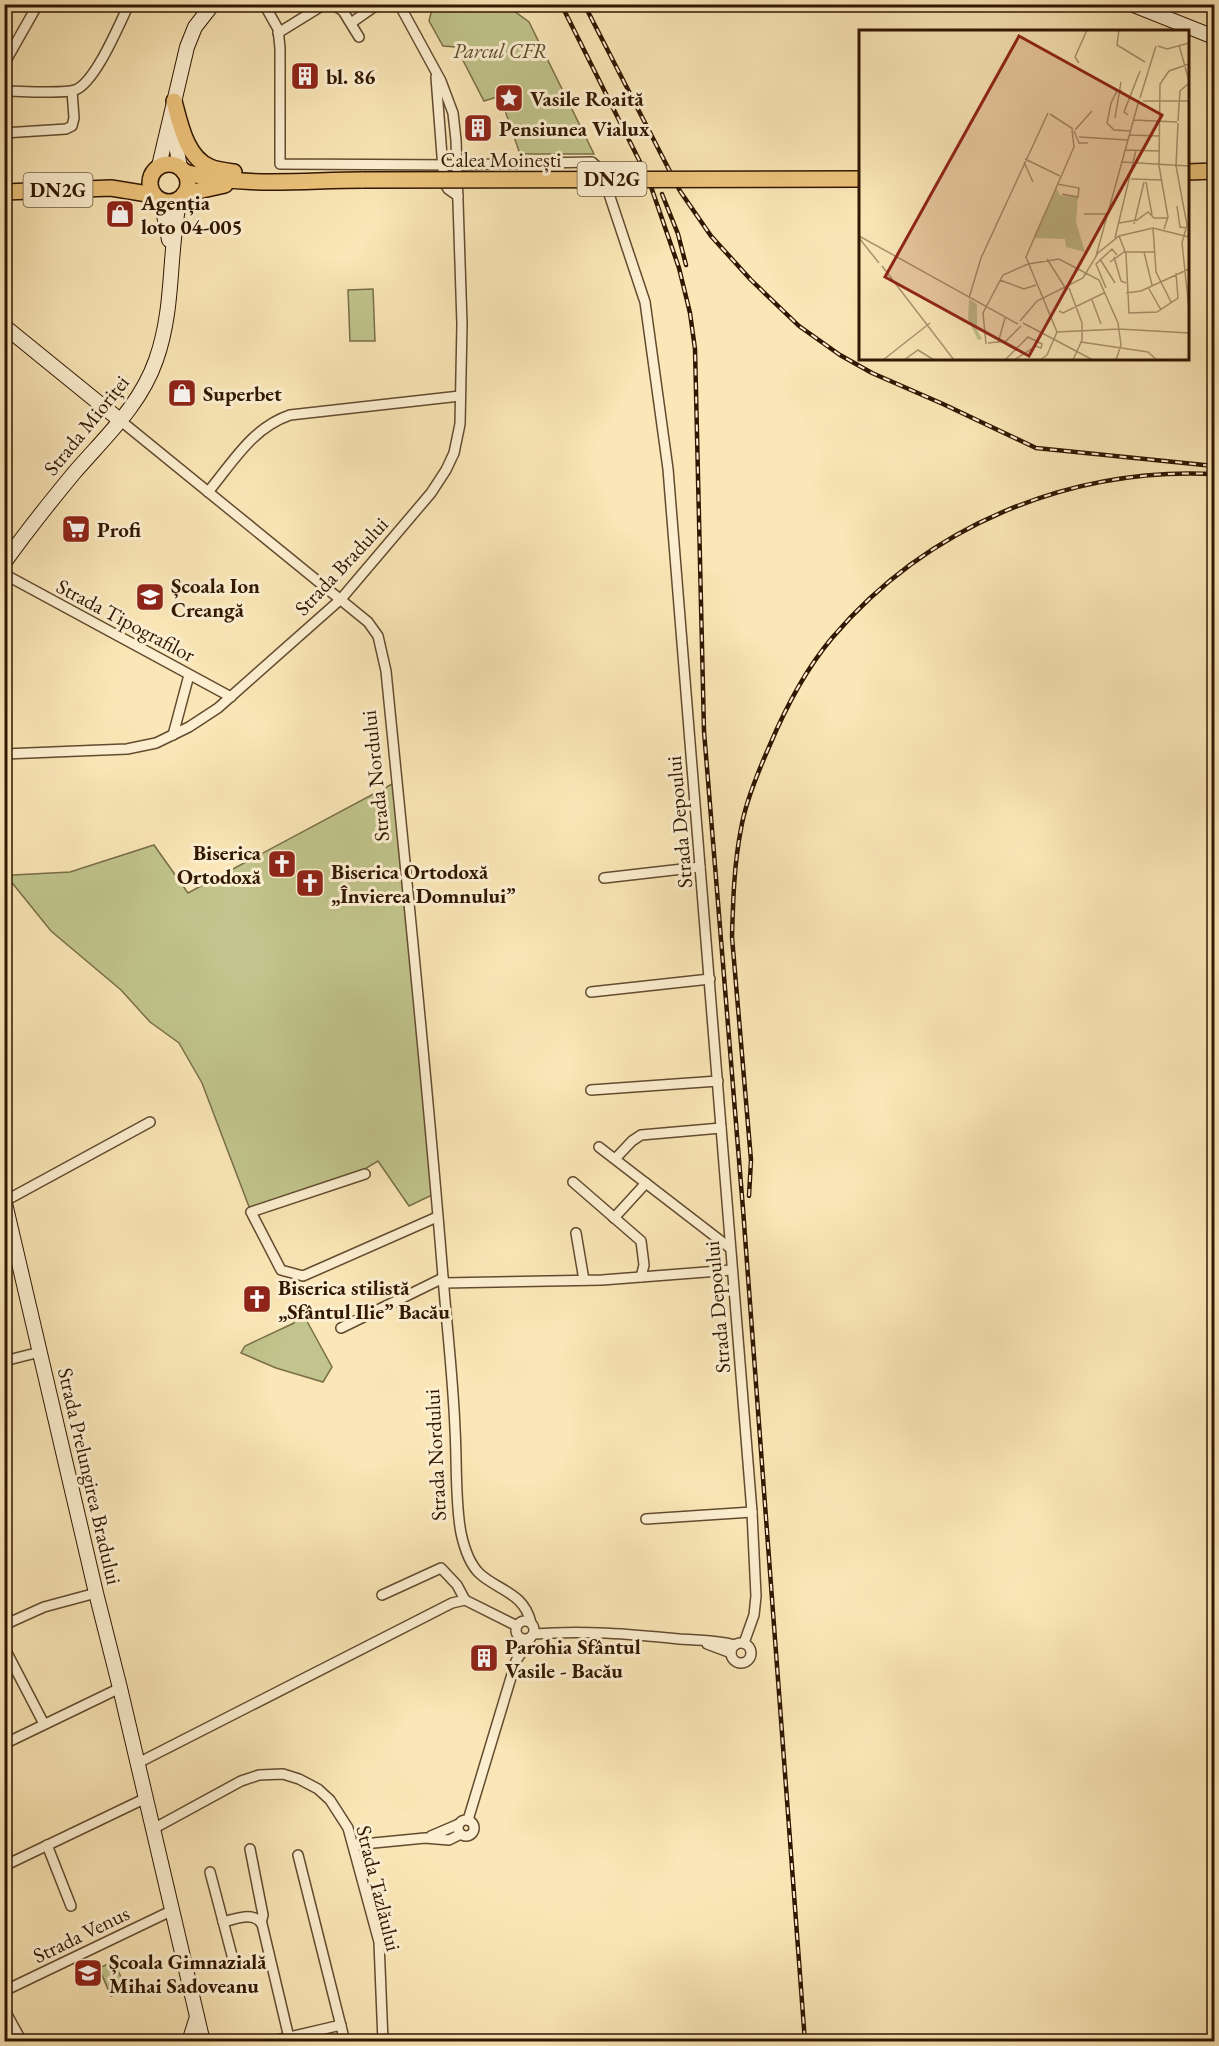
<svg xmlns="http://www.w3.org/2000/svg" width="1219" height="2046" viewBox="0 0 1219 2046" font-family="'EB Garamond',serif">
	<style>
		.green { fill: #c1c48c; stroke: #796e47; stroke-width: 1.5 }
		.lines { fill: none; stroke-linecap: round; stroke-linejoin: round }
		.street-casing { stroke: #634b2f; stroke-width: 12 }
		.secondary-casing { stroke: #311702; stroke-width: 16 }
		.primary-casing { stroke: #311702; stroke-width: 18 }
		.street { stroke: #fcefd0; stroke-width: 9 }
		.secondary { stroke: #fcefd0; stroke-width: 14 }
		.primary { stroke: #edc37b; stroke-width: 15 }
		.rail-casing { stroke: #311702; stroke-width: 4.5 }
		.rail { stroke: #fcefd0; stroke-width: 2; stroke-dasharray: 7; stroke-linecap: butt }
		.primary-bridge-casing { stroke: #311702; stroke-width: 18; stroke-linecap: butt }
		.primary-bridge { stroke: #edc37b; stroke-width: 15 }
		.labels { text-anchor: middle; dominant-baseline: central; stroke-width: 6; stroke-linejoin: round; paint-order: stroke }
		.shield { fill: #fcefd0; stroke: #6e5840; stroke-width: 1.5 }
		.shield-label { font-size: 20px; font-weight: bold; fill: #311702 }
		.park-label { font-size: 21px; font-style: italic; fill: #5c4b2b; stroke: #fcefd0 }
		.poi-label { font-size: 21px; font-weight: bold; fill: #311702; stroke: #fcefd0; text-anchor: start }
		.street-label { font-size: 21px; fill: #311702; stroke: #fcefd0 }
		.inset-road { fill: none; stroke: #aa936e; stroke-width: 1.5 }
		.view { fill: #8f2418; fill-opacity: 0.15; stroke: #8f2418; stroke-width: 3 }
		.inset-edge { fill: none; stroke: #311702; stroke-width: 3 }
	</style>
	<rect width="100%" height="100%" fill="#fae6b6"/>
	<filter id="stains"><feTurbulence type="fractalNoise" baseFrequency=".00333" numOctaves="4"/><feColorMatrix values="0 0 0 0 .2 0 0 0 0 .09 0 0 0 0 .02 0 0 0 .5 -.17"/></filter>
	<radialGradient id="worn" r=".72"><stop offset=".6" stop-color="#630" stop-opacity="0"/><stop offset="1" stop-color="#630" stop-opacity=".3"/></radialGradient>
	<g class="green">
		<path d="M506,5L529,22L594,154H520L500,96L484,101L456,47L443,46L429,21L433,5Z"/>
		<path d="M373,289L375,341H350L348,290Z"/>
		<path d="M394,783L432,1195L409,1206L378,1161L363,1170L251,1212L202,1083L179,1043L150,1022L121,990L51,931L9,879L13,875L70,872L154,845L188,893Z"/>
		<path d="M303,1314L332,1367L323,1382L276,1368L241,1353L245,1346L294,1323L292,1318Z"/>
		<path d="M114,1961L126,1989L111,1996L99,1968Z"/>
	</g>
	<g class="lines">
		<g class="street-casing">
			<g id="street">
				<path d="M264,4L278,29L280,48V164L457,165L592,162L601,170L645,302L668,469L752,1512L756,1596L754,1615L744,1643"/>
				<path d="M332,4L343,11L359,37"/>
				<path d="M351,23L378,4"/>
				<path d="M278,33L325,4"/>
				<path d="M4,64L38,4"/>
				<path d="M436,77L444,182L448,189L458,196"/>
				<path d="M4,91C20,91 63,94 75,90C95,83 119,25 129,4"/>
				<path d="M4,133L66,129L72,126L74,118L72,91"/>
				<path d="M121,421L368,622L378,636L386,671C406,873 427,1075 443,1277C447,1328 453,1378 455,1429C457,1462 455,1502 461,1533C464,1547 469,1563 479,1573C498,1591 524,1592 531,1623"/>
				<path d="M208,492C233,462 252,428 290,415L460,396"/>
				<path d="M4,574L231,697"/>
				<path d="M173,735L189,675"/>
				<path d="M4,754L127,749L156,743L189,727L218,708L341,599L431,493L446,470L454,453L460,424L462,324L456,140L453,113L441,81L399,4"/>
				<path d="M604,878L700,867"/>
				<path d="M591,992L710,979"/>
				<path d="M591,1090L718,1081"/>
				<path d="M599,1147L730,1248"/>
				<path d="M615,1159L632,1141L641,1135L721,1128"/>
				<path d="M365,1174L251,1212L281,1270L303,1276L437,1217"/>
				<path d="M573,1182L641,1241L644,1265L641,1277"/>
				<path d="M5,1201L150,1122"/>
				<path d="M614,1218L646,1183"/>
				<path d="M576,1233L584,1280"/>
				<path d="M443,1283L602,1280L732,1270"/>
				<path d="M341,1328L443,1278"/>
				<path d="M4,1361L40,1352"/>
				<path d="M646,1519L752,1512"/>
				<path d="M382,1595L441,1568L457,1585L465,1600"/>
				<path d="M465,1600L517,1626"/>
				<circle cx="525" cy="1630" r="9"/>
				<path d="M4,1625L44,1607L96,1593"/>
				<path d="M534,1634C582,1630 630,1634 679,1639C697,1640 717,1640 735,1645"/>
				<circle cx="741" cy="1653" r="10"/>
				<path d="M707,1644L731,1653"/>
				<path d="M4,1647L44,1724"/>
				<path d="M4,1744L120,1688"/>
				<path d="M138,1763L452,1603L465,1600"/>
				<circle cx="466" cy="1828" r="8"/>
				<path d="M468,1820L516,1661L531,1637"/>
				<path d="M153,1829L241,1781L259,1775L283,1774L299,1779L318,1789L330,1800L348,1828L379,1942L383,2042"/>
				<path d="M431,1836L459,1824"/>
				<path d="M47,1845L71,1906"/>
				<path d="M353,1845L425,1838L449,1840L461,1834"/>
				<path d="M250,1849L263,1915L261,1923"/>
				<path d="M298,1855L345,2042"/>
				<path d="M4,1866L146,1798"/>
				<path d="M210,1872L234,1963"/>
				<path d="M223,1922C236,1919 253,1911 262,1924L290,2042"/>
				<path d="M4,1991L173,1910"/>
				<path d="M4,2009L22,2042"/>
				<path d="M268,2042L341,2025"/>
			</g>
		</g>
		<g class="secondary-casing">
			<g id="secondary">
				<path d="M1131,4L1214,37"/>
				<path d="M173,127L180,168"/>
				<path d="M159,166L187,47L195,27L213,4"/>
				<path d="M158,199L164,215L169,240"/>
				<path d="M4,326L121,421"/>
				<path d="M4,563C26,532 50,502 74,473C105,437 140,406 156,360C175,307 168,252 180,198"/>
				<path d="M4,1199L96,1593L120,1688L203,2042"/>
				<path d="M189,2042L197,2017"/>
			</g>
		</g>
		<g class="primary-casing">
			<g id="primary">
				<path d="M174,101C180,123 186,157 210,167C217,170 226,171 234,172"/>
				<circle cx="169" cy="183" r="19"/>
				<path d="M184,172C242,188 304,180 363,180"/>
				<path d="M1188,172L1214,171"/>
				<path d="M4,192L111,188L154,195"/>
				<path d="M184,194L225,185"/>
			</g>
		</g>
		<use href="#street" class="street"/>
		<use href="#secondary" class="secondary"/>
		<use href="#primary" class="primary"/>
		<g class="rail-casing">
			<g id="rail">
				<path d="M561,4L648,178L679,268L690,313L695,349L704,731L743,1209L805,2042"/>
				<path d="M584,4L680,191L711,236L751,280L799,326L840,355L872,373L943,404L1036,448L1214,466"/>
				<path d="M662,194L678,234L686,265"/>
				<path d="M749,1196L751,1160L732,937C733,902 734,864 741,829C745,803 758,772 769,747C785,709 805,670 832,638C927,526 1069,467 1214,474"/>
			</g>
		</g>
		<use href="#rail" class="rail"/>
		<g class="primary-bridge-casing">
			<path id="primary-bridge" d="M363,180L860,179"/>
		</g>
		<use href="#primary-bridge" class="primary-bridge"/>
	</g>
	<defs>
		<g id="building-square" transform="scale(1.5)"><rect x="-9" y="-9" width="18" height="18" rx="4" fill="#8f2418" stroke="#fcefd0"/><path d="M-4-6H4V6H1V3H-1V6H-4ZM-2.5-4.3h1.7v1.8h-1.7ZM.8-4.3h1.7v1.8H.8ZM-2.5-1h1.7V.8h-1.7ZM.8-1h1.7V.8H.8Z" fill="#fff"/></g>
		<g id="sight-square" transform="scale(1.5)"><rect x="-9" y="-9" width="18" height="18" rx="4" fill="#8f2418" stroke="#fcefd0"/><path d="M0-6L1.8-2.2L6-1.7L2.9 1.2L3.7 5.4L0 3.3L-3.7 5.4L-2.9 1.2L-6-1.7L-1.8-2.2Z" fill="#fff"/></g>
		<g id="shop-square" transform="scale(1.5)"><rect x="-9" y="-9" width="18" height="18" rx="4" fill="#8f2418" stroke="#fcefd0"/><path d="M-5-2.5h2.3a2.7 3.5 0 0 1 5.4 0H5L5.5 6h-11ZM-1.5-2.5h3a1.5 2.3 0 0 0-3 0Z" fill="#fff"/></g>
		<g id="supermarket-square" transform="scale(1.5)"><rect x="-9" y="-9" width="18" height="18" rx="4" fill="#8f2418" stroke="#fcefd0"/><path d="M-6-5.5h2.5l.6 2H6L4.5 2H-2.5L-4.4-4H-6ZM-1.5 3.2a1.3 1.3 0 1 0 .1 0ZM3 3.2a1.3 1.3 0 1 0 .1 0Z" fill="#fff"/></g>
		<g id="school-square" transform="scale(1.5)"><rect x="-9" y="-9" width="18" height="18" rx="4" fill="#8f2418" stroke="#fcefd0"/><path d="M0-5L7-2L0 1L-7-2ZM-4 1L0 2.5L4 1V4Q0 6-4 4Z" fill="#fff"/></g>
		<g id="church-square" transform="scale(1.5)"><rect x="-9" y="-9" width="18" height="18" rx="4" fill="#8f2418" stroke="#fcefd0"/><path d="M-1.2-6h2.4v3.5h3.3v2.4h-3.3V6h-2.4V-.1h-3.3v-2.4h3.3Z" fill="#fff"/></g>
	</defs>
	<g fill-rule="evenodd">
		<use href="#building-square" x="305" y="76"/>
		<use href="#sight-square" x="509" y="98"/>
		<use href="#building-square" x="478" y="128"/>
		<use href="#shop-square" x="120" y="214"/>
		<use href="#shop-square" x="182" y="393"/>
		<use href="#supermarket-square" x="76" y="529"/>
		<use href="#school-square" x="150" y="597"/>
		<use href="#church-square" x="282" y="864"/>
		<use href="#church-square" x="310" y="883"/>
		<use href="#church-square" x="257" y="1299"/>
		<use href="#building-square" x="484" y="1658"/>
		<use href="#school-square" x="88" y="1973"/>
	</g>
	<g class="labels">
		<g class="shield">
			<rect x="577.5" y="162" width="69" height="34" rx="4.5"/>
			<rect x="23.5" y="173" width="69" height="34" rx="4.5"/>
		</g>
		<g class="shield-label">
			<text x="612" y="179">DN2G</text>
			<text x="58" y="190">DN2G</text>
		</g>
		<g class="park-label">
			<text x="500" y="50">Parcul CFR</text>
		</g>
		<g class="poi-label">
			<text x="326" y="76">bl. 86</text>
			<text x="530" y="98">Vasile Roaită</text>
			<text x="499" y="128">Pensiunea Vialux</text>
			<text x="141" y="202">Agenția<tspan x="141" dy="24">loto 04-005</tspan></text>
			<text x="203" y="393">Superbet</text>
			<text x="97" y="529">Profi</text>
			<text x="171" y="585">Școala Ion<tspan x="171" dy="24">Creangă</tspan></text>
			<text x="261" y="852" text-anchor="end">Biserica<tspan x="261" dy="24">Ortodoxă</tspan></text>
			<text x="331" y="871">Biserica Ortodoxă<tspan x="331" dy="24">„Învierea Domnului”</tspan></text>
			<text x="278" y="1287">Biserica stilistă<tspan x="278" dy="24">„Sfântul Ilie” Bacău</tspan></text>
			<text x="505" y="1646">Parohia Sfântul<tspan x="505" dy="24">Vasile - Bacău</tspan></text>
			<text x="109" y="1961">Școala Gimnazială<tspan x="109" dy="24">Mihai Sadoveanu</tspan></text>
		</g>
		<g class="street-label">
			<text x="501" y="159">Calea Moinești</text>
			<text transform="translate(86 425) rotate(-51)">Strada Mioriței</text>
			<text transform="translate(341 566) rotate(-47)">Strada Bradului</text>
			<text transform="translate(126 620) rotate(28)">Strada Tipografilor</text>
			<text transform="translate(375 776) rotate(-96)">Strada Nordului</text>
			<text transform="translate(679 822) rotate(-95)">Strada Depoului</text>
			<text transform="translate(717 1307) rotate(-95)">Strada Depoului</text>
			<text transform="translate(435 1455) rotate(-93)">Strada Nordului</text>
			<text transform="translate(90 1476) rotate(77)">Strada Prelungirea Bradului</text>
			<text transform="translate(379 1888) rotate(76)">Strada Tazlăului</text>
			<text transform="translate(81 1934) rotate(-26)">Strada Venus</text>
		</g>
	</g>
	<g transform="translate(859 30)">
		<rect width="330" height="330" fill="#fae6b6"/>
		<path d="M197,157L201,165L219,167L217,192L226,222L207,217L206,209L174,208ZM110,269L118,274V300L123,309L119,310L109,289Z" fill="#c1c48c"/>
		<path class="inset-road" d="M260,0L258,15L286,32M320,15L330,51M299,16L308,19L330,13M220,33L216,27L228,0M263,61H258L252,73L248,93L255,100L271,101M281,68L297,16M284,71H330M191,84L214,99M269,85L265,82L281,41M256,88L262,52M274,90L318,92M319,91L321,61L330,53M319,93L317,136L328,195L323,213M216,100L233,81M215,101L220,113H229M270,105L300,106M220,107L269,110M266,120L300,121M166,129L201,146M165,132L174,152M263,132L330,136M272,149L303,150M287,152L293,185M198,154L220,158L219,167L203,164M318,176L321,197L328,198M225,184H248M260,193L278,190L289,182L295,188H309M275,194L285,152M294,198L297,242L312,272M305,199L309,187L300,136L301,54L310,41L330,34M0,206L159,294M260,206L267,224L270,283L298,282L319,268L317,243M0,208L20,233M256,208L277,120M323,213L330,279M285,222L293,255M237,226L280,70M255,227L262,251L267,253M188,229L207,259M241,229L256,253M251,232L265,222H295M23,236L95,330M141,250L165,259L177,255M289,257L302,280M210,258L223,293V310L214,330M247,258L237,234L253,219L258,225M267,263L282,261L330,239M110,268L122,228L189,83M233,270L242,294M200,281L204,283L245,263M161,291L178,271L224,248L239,223L260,206L294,198L330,207M164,293L234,330M198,302L167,227L215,117L213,100M198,302L260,299L330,303M222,312L289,322L298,330M129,313L147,311L162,296M139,313L146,288M127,314L124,283L144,245L169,234L200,229L240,250L259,293L262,315L257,330M24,330L71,293M45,330L59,320L75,330M146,330L169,307L183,314L182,318L177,316L155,330M181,330L188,325L198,302"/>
		<path class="view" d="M160,6L303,85L170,326L26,247Z"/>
		<rect width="330" height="330" class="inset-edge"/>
	</g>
	<rect width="1219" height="2046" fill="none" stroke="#fae6b6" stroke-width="24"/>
	<rect x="6" y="6" width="1207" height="2034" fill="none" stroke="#311702" stroke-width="3"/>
	<rect x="12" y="12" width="1195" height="2022" fill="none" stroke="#311702" stroke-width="1.5"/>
	<rect width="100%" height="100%" filter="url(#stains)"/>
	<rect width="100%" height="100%" fill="url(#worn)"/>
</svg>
